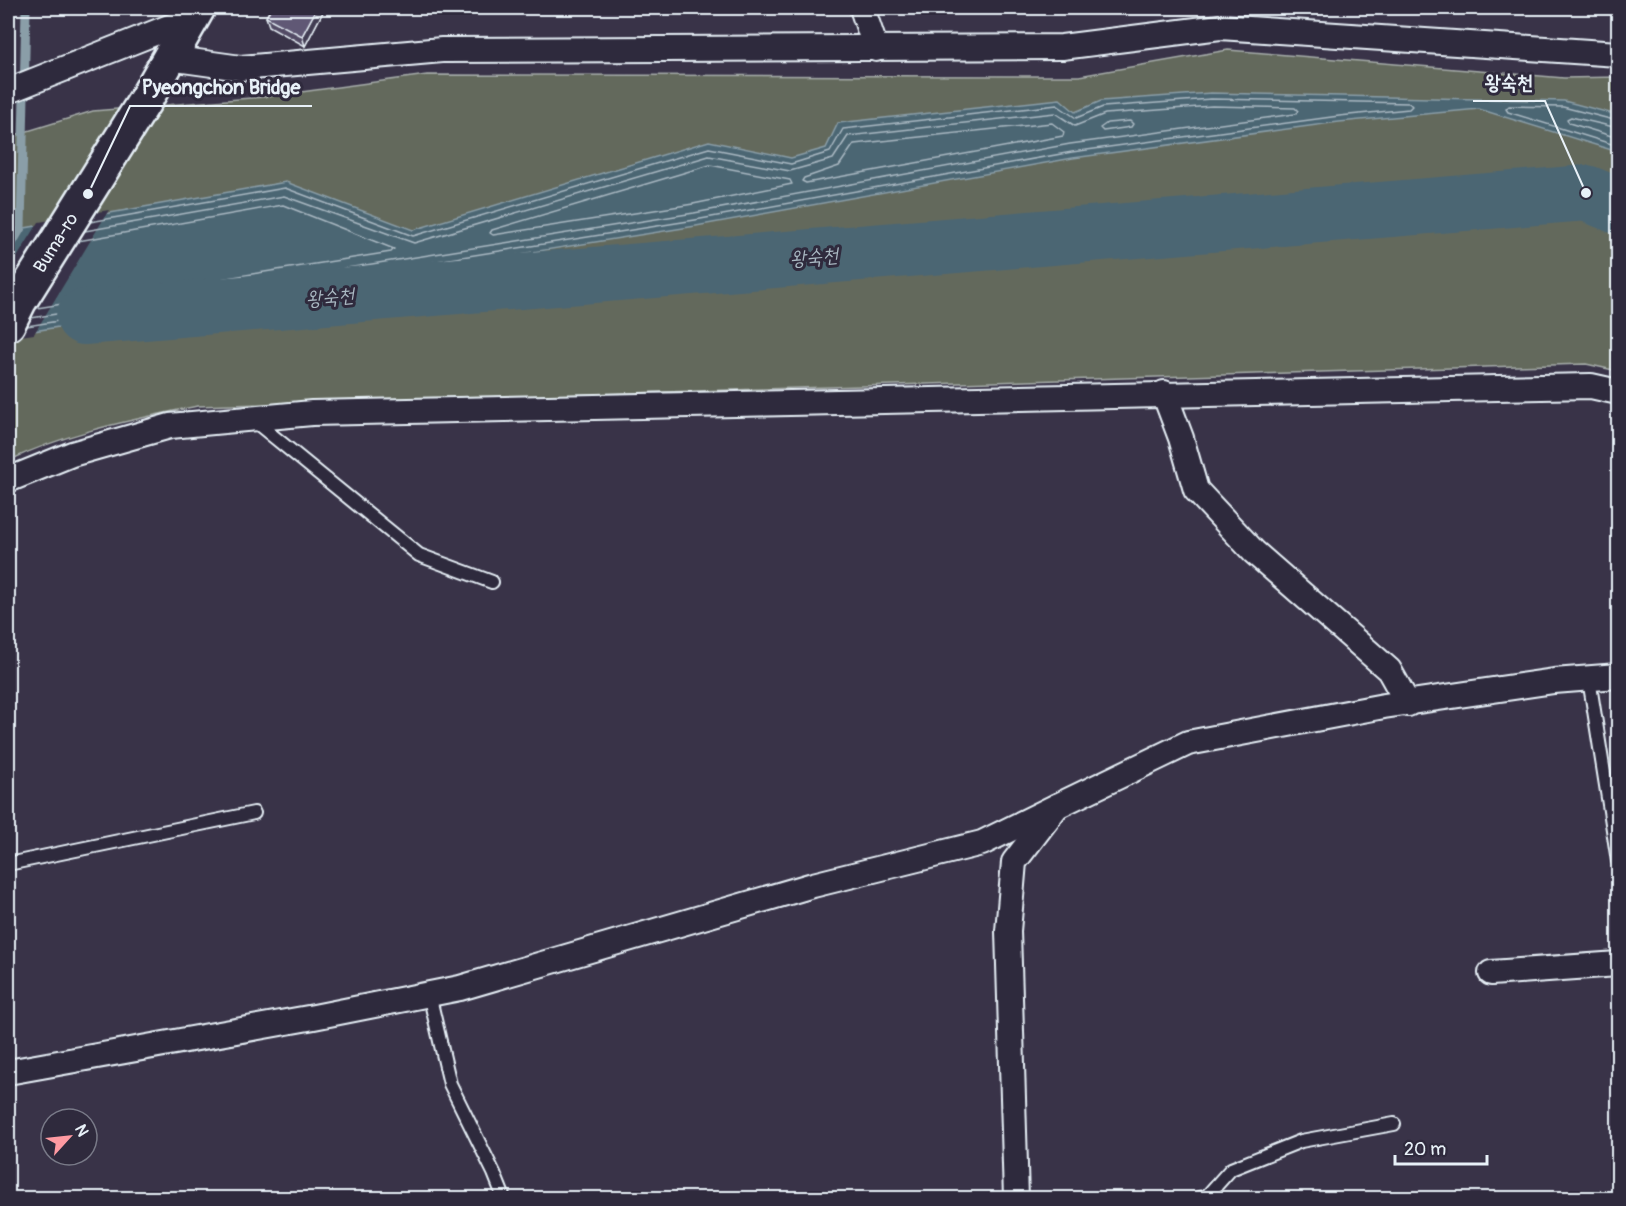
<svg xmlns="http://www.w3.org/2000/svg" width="1626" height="1206" viewBox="0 0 1626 1206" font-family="Pangolin,'Poor Story',sans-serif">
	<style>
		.green { fill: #64695c; stroke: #a6adaa; stroke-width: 1.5 }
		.water { fill: #4c6673; stroke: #8a9ea8; stroke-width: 1.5 }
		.pier { fill: #393348 }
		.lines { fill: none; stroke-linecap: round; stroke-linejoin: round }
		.shore { stroke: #aab9c3; stroke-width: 1.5 }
		.stream { stroke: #8a9ea8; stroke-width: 9 }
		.river { stroke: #4c6673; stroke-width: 56 }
		.lane-casing { stroke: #e8f1f8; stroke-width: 16 }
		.street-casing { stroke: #e8f1f8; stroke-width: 28 }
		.secondary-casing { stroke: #e8f1f8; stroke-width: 38 }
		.lane { stroke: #2f2a3d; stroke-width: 12 }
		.street { stroke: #2f2a3d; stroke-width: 24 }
		.secondary { stroke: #2f2a3d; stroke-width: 33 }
		.wall { fill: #534c65; stroke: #e8f1f8; stroke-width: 1.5 }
		.shaded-wall { fill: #433e52; stroke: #e8f1f8; stroke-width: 1.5 }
		.building { fill: #605875; stroke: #e8f1f8; stroke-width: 1.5 }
		.labels { text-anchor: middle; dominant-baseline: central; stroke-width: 6; stroke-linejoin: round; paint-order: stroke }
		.street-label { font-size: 18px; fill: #e8f1f8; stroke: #2f2a3d }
		.water-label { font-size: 20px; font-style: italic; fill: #aab9c3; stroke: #2f2a3d }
		.leader { fill: none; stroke: #e8f1f8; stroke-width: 2 }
		.callout-dot { fill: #e8f1f8; stroke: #2f2a3d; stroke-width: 2 }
		.callout-label { font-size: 20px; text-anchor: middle; font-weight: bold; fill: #e8f1f8; stroke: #2f2a3d; stroke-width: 6; stroke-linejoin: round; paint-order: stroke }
	</style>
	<rect width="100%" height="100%" fill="#393348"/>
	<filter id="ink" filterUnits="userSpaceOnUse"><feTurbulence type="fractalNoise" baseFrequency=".0167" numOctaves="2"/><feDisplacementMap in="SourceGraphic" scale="12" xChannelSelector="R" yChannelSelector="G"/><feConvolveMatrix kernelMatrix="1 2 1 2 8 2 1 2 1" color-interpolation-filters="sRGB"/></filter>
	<g filter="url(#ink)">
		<path class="green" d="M1228,50L1564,78L1618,77V371L1586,364L197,406C133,420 67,432 8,461V137L93,111L264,97L427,75L1079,76Z"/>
		<path class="water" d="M1211,93L1564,101L1618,115V152L1479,109L1339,122L1073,158L696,226L8,335V231L286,182L413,230L709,141L791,158L826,148L838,123L1060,99L1075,112L1101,101Z"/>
		<path class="pier" d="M109,210L34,334L8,338V272L39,222Z"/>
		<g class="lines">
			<g class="shore">
				<path d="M1130,121L1133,124L1131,127L1103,131L1100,128L1107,123Z"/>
				<path d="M1618,121L1563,107L1509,106L1506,109L1508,112L1618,146"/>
				<path d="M1052,123L1064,132L1063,136L806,183L802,181L804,178L839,166L854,144Z"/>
				<path d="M1618,128L1571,117L1567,119L1569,123L1618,138"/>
				<path d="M710,165L790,180L792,184L693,204L493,235L490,233L492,230Z"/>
				<path d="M37,308L391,252L394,249L283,205L78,241"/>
				<path d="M31,318L694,213L1070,144L1295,114L1298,111L1295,108L1212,106L1105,114L1075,126L1055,113L848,136L833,159L790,171L709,156L414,243L284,196L85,231"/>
				<path d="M27,326L695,220L1072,152L1339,116L1409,109L1412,106L1409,103L1211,99L1103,107L1076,118L1057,105L843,129L830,152L791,164L709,148L413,236L285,188L90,222"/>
			</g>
			<path class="stream" d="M8,250L21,228L26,8"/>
			<path class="river" d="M84,317L1586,193L1618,206"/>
			<g class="lane-casing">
				<g id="lane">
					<path d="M252,419L419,555L492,582"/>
					<path d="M1589,679L1618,861"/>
					<path d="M8,864L254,813"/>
					<path d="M429,994L450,1084L494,1173L504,1198"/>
					<path d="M1199,1198L1206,1197L1231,1169L1301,1141L1394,1124"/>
				</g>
			</g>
			<g class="street-casing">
				<g id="street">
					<path d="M862,8L876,49"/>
					<path d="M169,58L241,68L442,50L1062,47L1220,27L1618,54"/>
					<path d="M8,91L192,18"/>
					<path d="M1164,393L1181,438L1196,490L1254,552L1389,670L1408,704"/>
					<path d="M8,480L72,454L170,426L312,413L1591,386L1618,392"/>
					<path d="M1491,973L1618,964"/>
					<path d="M8,1072L314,1017L460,988L813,885L982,843L1057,806"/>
					<path d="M1016,1198L1008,931L1014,862L1057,806L1188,743L1384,706L1554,681L1618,676"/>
				</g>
			</g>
			<g class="secondary-casing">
				<path id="secondary" d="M8,324L19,302L146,99L198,8"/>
			</g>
			<use href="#lane" class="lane"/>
			<use href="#street" class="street"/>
			<use href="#secondary" class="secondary"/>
		</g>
		<path class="wall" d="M271,8H325L305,46L269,26L266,17Z"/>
		<path class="shaded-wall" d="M317,8H325L305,46L302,36Z"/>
		<path class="building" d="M271,8H317L302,36L266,17Z"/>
	</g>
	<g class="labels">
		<g class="street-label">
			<text transform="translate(56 243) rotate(-58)">Buma-ro</text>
		</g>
		<g class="water-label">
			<text transform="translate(814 257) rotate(-5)">왕숙천</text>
			<text transform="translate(330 297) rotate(-5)">왕숙천</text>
		</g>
	</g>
	<path class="leader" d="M1586 193L1545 101H1473M88 194L130 106H312"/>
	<g class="callout-dot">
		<circle cx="1586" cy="193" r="6"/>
		<circle cx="88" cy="194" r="6"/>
	</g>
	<g class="callout-label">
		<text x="1509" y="89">왕숙천</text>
		<text x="221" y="94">Pyeongchon Bridge</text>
	</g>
	<rect width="1626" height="1206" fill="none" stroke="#2f2a3d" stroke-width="30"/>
	<rect x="15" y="15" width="1596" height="1176" fill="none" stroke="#e8f1f8" stroke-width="2" filter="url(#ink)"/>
	<g transform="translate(69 1137) rotate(63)"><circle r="28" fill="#2f2a3d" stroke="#797a88" stroke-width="1.5"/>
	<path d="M0-4.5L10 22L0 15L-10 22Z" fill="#ff9aa2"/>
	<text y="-9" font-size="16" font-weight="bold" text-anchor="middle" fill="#e8f1f8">N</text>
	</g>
	<path d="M1395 1155v9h92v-9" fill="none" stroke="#e8f1f8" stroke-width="3"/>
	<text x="1404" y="1155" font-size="18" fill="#e8f1f8" stroke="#2f2a3d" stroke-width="4.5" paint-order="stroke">20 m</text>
</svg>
